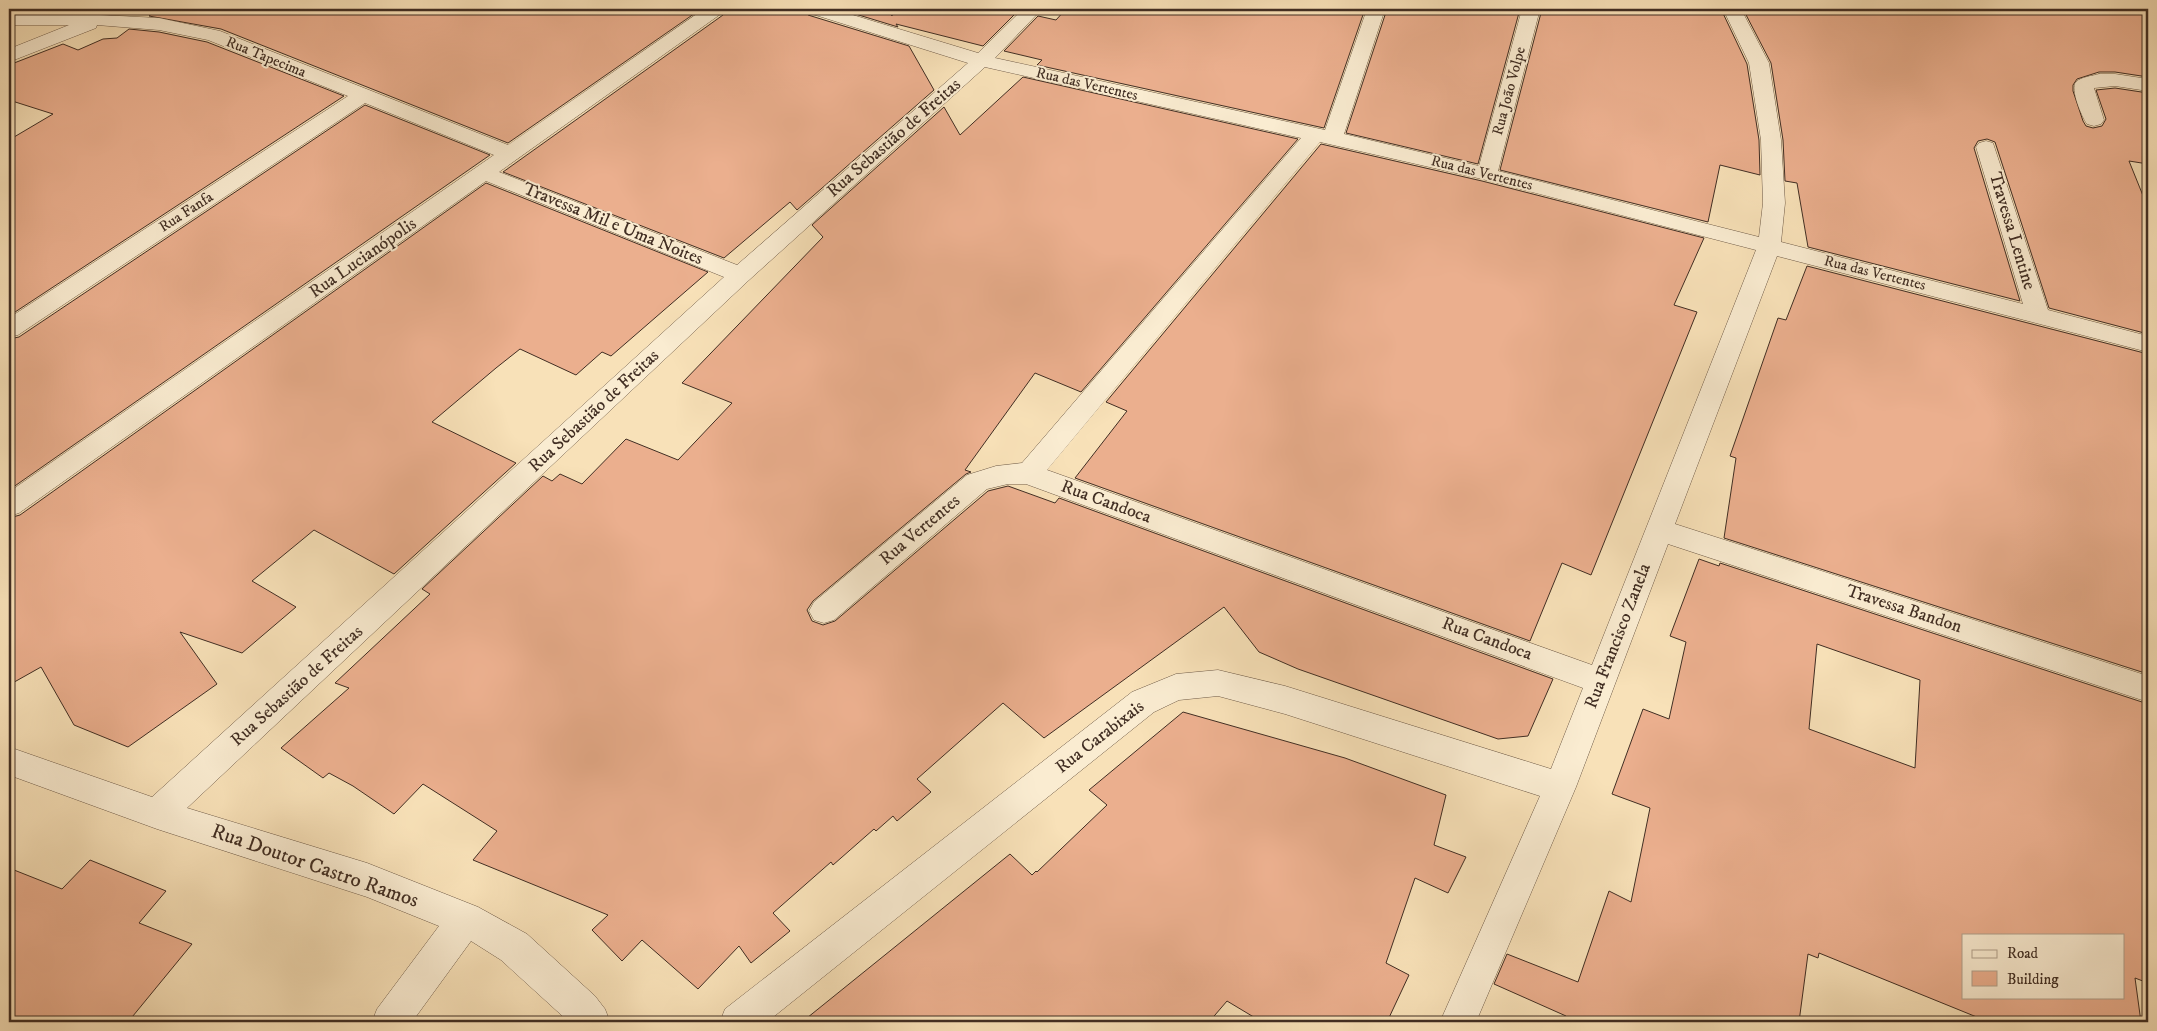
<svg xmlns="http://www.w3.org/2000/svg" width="2157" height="1031" viewBox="0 0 2157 1031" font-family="'IM FELL DW Pica',serif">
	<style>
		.building { fill: #ebaf8e; stroke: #412e23; fill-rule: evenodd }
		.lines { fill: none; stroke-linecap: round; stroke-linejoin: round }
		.minor-casing { stroke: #6f5b48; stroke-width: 1 }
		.minor { fill: #faecd1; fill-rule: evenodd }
		.labels { text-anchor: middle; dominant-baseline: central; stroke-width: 4; stroke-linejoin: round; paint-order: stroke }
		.far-street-label { font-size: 15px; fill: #412e23; stroke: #faecd1 }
		.street-label { font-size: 18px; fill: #412e23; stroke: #faecd1 }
		.near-street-label { font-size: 21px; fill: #412e23; stroke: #faecd1 }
	</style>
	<rect width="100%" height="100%" fill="#f8e1b8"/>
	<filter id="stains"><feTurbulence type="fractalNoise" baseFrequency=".004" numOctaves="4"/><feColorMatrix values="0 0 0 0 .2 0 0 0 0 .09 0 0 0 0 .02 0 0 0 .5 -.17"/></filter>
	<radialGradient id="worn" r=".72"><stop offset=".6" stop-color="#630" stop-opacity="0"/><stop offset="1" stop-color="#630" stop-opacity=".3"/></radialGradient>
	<g class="building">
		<path d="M158,9H701L508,143L221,29L149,16Z"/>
		<path d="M727,9H804L808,15L909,46L934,90L797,210L790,202L724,258L503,172L723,15Z"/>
		<path d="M839,9H888L892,16L893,9H1009L1018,11L983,46L896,24L898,27Z"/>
		<path d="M1066,9H1365L1324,128L1037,65L1042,60L1004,51L1038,16L1056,20Z"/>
		<path d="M1387,9H1520L1478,164L1346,133Z"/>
		<path d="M1542,9H1721L1747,64L1759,140L1760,175L1720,165L1708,222L1500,170Z"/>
		<path d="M1743,9H2148V77L2115,72H2099L2077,79L2073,85V91L2083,121L2086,126L2093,128L2102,126L2106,119L2096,90L2115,88L2148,93V164L2129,161L2148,208V334L2049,308L1995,142L1987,139L1978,141L1974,148L2020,301L1808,247L1797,183L1785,181L1783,140L1771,63Z"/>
		<path d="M129,29L159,32L207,42L344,96L9,316V140L53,114L9,100V65L63,44L78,50L103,39L117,38Z"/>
		<path d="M1023,77L1298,139L1081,392L1035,373L965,470L971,472L966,474L813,601L807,610L812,621L823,625L835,621L988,491L1008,486L1055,503L1059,498L1553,679L1528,736L1498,739L1298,669L1259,652L1224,607L1044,738L1003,703L917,779L931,792L897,821L893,816L876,831L874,829L833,865L831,862L773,913L790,931L751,963L739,946L698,989L642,940L622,961L592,930L608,915L473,860L497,831L423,784L394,814L353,786L329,773L323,778L281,748L349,688L335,683L430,594L422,589L543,476L552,481L560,474L582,484L626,439L678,460L732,403L682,383L823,237L812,225L944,107L960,135Z"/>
		<path d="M365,105L490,155L9,490V339L19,337Z"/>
		<path d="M1321,144L1482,181L1704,238L1674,305L1697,312L1591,575L1562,563L1530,641L1075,478L1127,411L1106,402Z"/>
		<path d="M486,183L708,272L611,356L602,352L576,375L520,349L496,368L432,422L516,463L394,574L314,530L252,581L296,607L242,653L180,632L217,684L128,747L74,725L41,667L9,685V518L20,515Z"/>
		<path d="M1807,266L2148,354V674L1724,538L1736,458L1730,456L1778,318L1786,320Z"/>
		<path d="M1699,559L1719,566L1720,563L2148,704V983L2135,978L2141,1022H1989L1819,953L1818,958L1808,954L1799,1022H1563L1566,1016L1494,984L1507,954L1578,982L1609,891L1631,902L1650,808L1612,794L1643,709L1669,719L1686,642L1670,636ZM1817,644L1920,680L1915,768L1809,729ZM1963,935H2123V997H1963Z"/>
		<path d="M1183,712L1345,758L1446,795L1434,845L1466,857L1448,893L1415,878L1386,963L1409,975L1387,1022H1262L1227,1001L1209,1022H802L1010,854L1032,875L1036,871L1037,872L1107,805L1089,790Z"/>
		<path d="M90,860L166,891L139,923L192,944L128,1022H9V868L62,889Z"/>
	</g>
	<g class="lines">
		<g class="minor-casing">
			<g id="minor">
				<path d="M704,9H725L722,13L499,172L737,265L968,63L809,13L806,9H833L978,53L1023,9H1042L995,58L1325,130L1367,9H1385L1344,134L1479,166L1522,9H1540L1498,171L1759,237L1763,203L1761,140L1749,63L1723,9H1741L1769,63L1781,140L1785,203L1781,242L2023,304L1976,147L1979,143L1986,141L1993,143L2048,310L2148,336V352L1777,256L1675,524L2148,676V702L1668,544L1576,787L1476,1022H1440L1540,796L1285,714L1218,696L1179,700L1154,712L767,1022H720L725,1009L1132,692L1176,674L1218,670L1285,686L1551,769L1583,688L1026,484H1008L987,489L834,620L824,623L814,620L809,611L814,602L967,475L996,466L1022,463L1301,138L985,67L748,281L187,808L367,863L478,907L527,934L595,996L605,1009L610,1022H569L501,960L471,941L412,1022H372L377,1009L439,926L367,897L157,829L9,775V747L152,797L724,277L486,181L19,513L9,516V492L494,155L365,103L18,335L9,337V318L348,96L208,40L159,30L97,25L96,28L9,62V49L69,25H9V15H100L159,18L220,31L508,145ZM1320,142L1482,179L1756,250L1592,665L1047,470Z"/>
				<path d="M2099,74H2115L2148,79V91L2115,86L2094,88L2104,120L2101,124L2094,126L2087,124C2082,117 2070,89 2076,82C2081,77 2092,76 2099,74Z"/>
			</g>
		</g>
		<use href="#minor" class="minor"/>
	</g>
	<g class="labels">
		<g class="far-street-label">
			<text transform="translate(266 57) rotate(22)">Rua Tapecima</text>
			<text transform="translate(1087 84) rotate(13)">Rua das Vertentes</text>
			<text transform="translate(1509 91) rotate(-75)">Rua João Volpe</text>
			<text transform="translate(1482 173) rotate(14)">Rua das Vertentes</text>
			<text transform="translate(186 212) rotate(-33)">Rua Fanfa</text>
			<text transform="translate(1875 273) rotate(14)">Rua das Vertentes</text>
		</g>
		<g class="street-label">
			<text transform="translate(894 138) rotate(-41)">Rua Sebastião de Freitas</text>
			<text transform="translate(613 224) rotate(22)">Travessa Mil e Uma Noites</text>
			<text transform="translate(2012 231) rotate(73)">Travessa Lentine</text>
			<text transform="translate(363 258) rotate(-35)">Rua Lucianópolis</text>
			<text transform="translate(594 411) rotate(-43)">Rua Sebastião de Freitas</text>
			<text transform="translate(1106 502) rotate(20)">Rua Candoca</text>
			<text transform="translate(920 530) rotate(-40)">Rua Vertentes</text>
			<text transform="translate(1904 609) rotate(18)">Travessa Bandon</text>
			<text transform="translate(1618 636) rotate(-69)">Rua Francisco Zanela</text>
			<text transform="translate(1487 639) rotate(20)">Rua Candoca</text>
			<text transform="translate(297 686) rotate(-42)">Rua Sebastião de Freitas</text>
			<text transform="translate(1100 737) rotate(-38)">Rua Carabixais</text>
		</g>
		<g class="near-street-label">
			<text transform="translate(315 866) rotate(19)">Rua Doutor Castro Ramos</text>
		</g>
	</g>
	<rect width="2157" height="1031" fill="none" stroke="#f8e1b8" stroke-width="30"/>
	<rect x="10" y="10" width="2137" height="1011" fill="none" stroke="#412e23" stroke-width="2.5"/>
	<rect x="15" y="15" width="2127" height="1001" fill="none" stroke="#412e23"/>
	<rect x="1962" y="934" width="162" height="65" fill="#faecd1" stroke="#b0a08b"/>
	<rect x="1972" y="950" width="25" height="8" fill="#faecd1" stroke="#b0a08b"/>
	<text x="2007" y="958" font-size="15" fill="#412e23">Road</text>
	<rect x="1972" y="971" width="25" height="15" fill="#ebaf8e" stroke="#b0a08b"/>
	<text x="2007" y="984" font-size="15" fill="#412e23">Building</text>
	<rect width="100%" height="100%" filter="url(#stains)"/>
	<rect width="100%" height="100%" fill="url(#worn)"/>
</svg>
